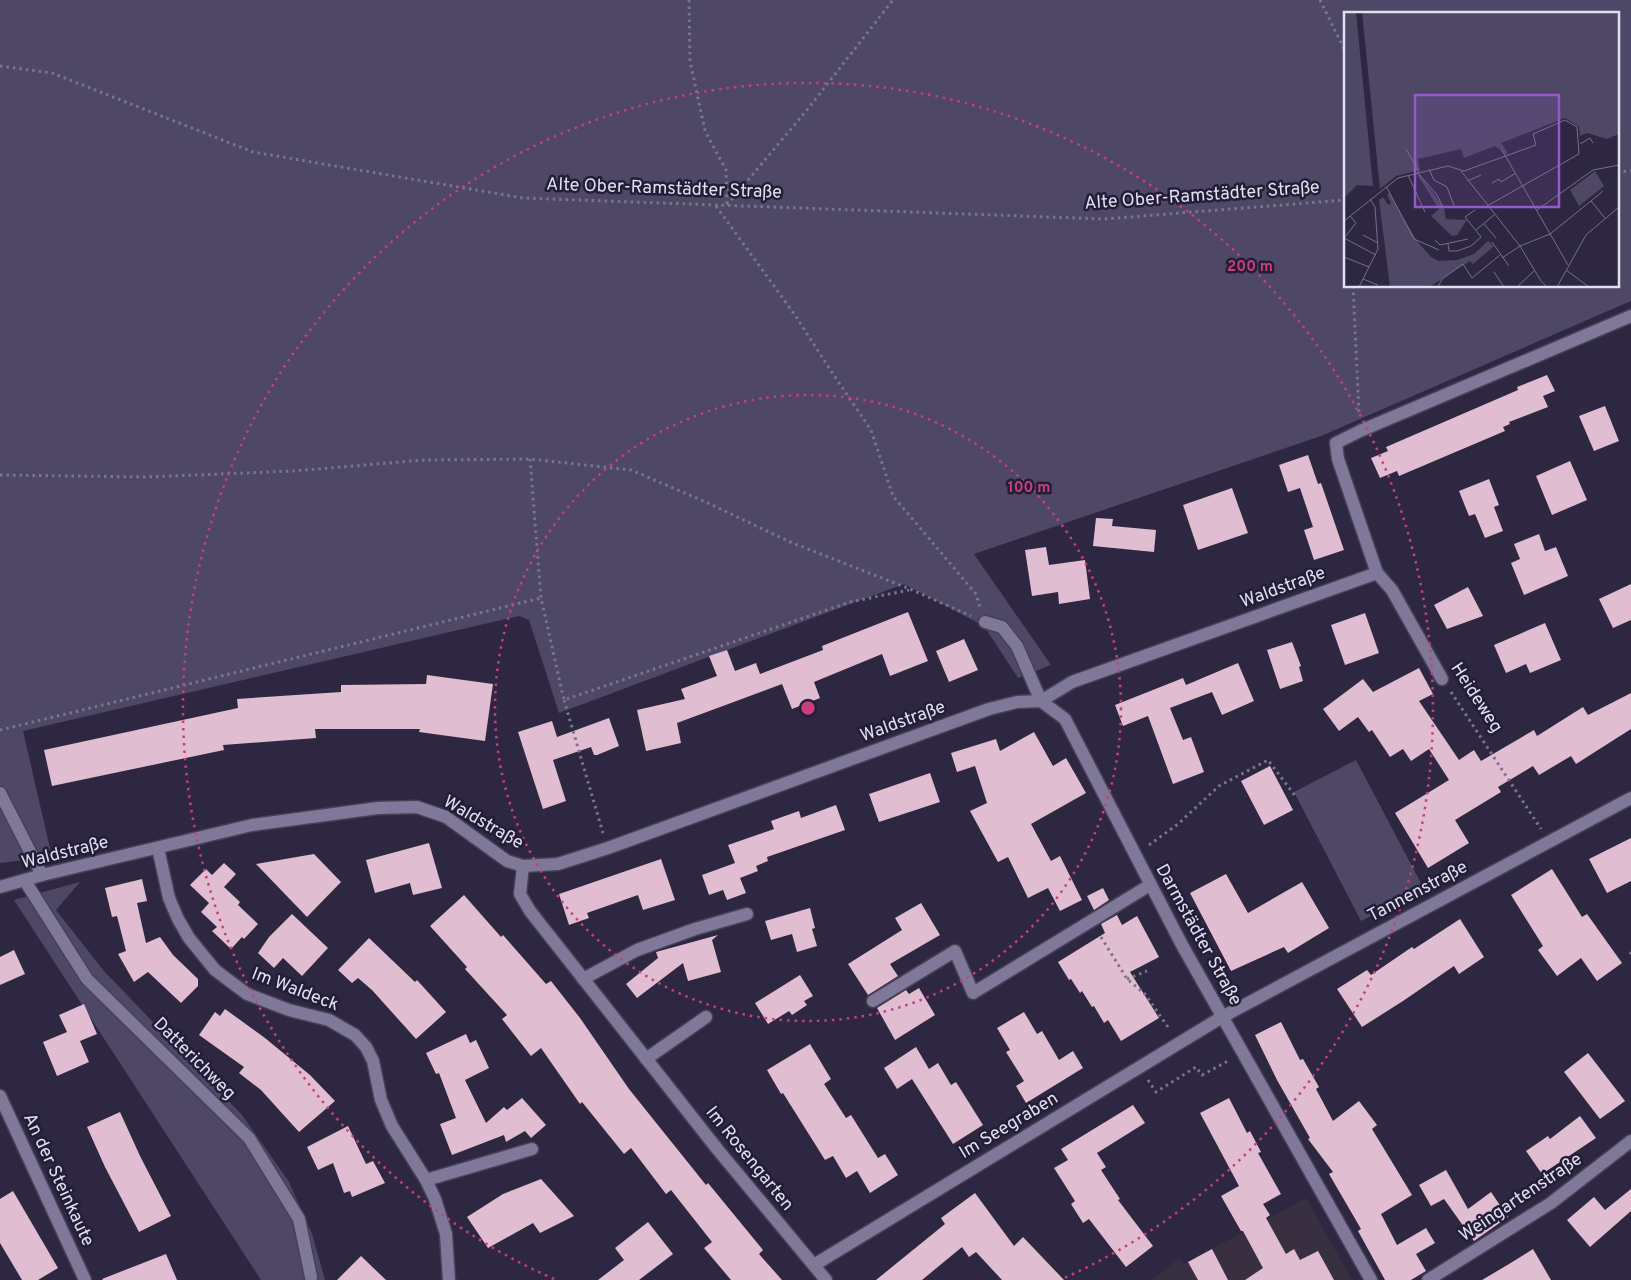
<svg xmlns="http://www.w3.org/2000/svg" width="1631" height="1280" viewBox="0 0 1631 1280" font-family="Overpass,sans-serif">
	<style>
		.education { fill: #383040 }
		.green { fill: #4e4766; fill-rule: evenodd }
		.building { fill: #e1bdd1 }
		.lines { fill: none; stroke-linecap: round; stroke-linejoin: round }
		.lane-casing { stroke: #474158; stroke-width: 15 }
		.street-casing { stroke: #474158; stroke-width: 15 }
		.secondary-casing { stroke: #474158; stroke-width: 15 }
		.path { stroke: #7a758c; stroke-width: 3; stroke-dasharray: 2.5 4; stroke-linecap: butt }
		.lane { stroke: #7f7898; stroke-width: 12 }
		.street { stroke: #7f7898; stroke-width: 12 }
		.secondary { stroke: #7f7898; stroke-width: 12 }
		.ring { fill: none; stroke: #c84079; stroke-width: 2.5; stroke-dasharray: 2.5 5 }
		.labels { text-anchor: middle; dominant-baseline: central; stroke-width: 5; stroke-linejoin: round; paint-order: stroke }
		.street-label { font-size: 18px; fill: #e2dff0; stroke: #241d37 }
		.inset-road { fill: none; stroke: #767188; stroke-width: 1 }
		.view { fill: #9559cb; fill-opacity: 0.15; stroke: #9559cb; stroke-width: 2.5 }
		.inset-edge { fill: none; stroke: #e2dff0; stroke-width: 2.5 }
		.centre { fill: #c84079; stroke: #241d37; stroke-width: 2.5 }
		.ring-label { font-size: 15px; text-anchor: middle; font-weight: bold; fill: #c84079; stroke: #241d37; stroke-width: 5; stroke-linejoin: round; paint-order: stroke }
	</style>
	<rect width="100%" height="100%" fill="#2e2742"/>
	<path class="education" d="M1306,1198L1352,1280H1152L1180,1257L1184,1264Z"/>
	<g class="green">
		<path d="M0,0H1631V301L1321,436L974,554L1051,665L1018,678L984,626L904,584L559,713L529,620L519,616L23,731L52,857L0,863ZM1345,14H1617V286H1345Z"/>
		<path d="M1356,760L1424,889L1361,921L1294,792Z"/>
		<path d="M80,882L56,910L104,971L242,1115L289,1182L312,1234L325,1280H261L14,900Z"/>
	</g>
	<g class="building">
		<path d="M1547,375L1555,391L1543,396L1548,407L1509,422L1510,424L1503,427L1505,431L1399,476L1397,471L1380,478L1371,458L1388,451L1386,447L1518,390L1517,387Z"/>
		<path d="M1605,406L1619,441L1594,451L1579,416Z"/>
		<path d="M1308,455L1318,484L1321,483L1344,550L1314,560L1304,530L1313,527L1300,488L1288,492L1279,465Z"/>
		<path d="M1570,461L1587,500L1552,515L1536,476Z"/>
		<path d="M1489,479L1499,505L1494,507L1503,531L1485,538L1475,514L1469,516L1459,491Z"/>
		<path d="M1232,488L1248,533L1198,550L1183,505Z"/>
		<path d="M1096,518L1113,519L1112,526L1156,530L1154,552L1093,546Z"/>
		<path d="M1539,534L1545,551L1556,547L1568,576L1524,595L1511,563L1520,559L1514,544Z"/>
		<path d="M1046,547L1049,565L1085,560L1090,599L1059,604L1058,592L1032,596L1025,550Z"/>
		<path d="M1631,584V620L1613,628L1599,599Z"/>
		<path d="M1468,587L1483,616L1447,629L1434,605Z"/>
		<path d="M908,612L928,661L890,676L882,654L814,682L820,698L792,709L782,684L677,723L681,743L646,751L637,710L685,699L681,689L717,676L709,656L727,650L735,671L756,663L760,674L823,650L822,646Z"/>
		<path d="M1365,613L1379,653L1345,665L1331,625Z"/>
		<path d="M1545,623L1561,660L1530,673L1526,664L1506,673L1494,645Z"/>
		<path d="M964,639L978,670L949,682L936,651Z"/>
		<path d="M1292,642L1301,666L1299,667L1303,681L1280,689L1267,650Z"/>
		<path d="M1238,663L1254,701L1222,715L1212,692L1170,708L1183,740L1191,737L1204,772L1173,784L1148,716L1123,726L1115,705L1183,678L1186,685Z"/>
		<path d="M1419,668L1433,694L1419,701L1459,760L1474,750L1481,761L1534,730L1537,736L1583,707L1588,715L1631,693V729L1576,764L1571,756L1539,775L1533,766L1498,787L1501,792L1455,820L1469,843L1428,868L1395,813L1449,780L1429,749L1411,761L1403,749L1390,757L1372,730L1369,732L1358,717L1339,731L1323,709L1363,679L1373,692Z"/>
		<path d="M427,675L493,684L485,741L419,732L420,729H315L316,738L223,745L224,750L52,786L44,750L238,708L237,699L341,692V685L426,684Z"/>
		<path d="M609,718L619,746L597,755H594L591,747L553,760L566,801L543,809L518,732L552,721L557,737Z"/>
		<path d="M1034,732L1053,766L1066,758L1086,793L1031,824L1051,861L1060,856L1082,900L1060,911L1048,888L1028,898L1008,857L998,862L970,811L987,803L975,766L957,772L951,753L996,739L1000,751Z"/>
		<path d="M1270,766L1293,810L1264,825L1241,781Z"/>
		<path d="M930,773L940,802L879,822L869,794Z"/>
		<path d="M836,805L845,830L767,857L768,861L756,866L758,871L740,878L746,893L727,900L723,890L709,895L702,875L735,863L728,845L774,829L771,821L782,817L799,811L801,818Z"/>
		<path d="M1631,838V881L1607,893L1589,859Z"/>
		<path d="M429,843L442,888L413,895L410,883L375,893L366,860Z"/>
		<path d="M314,854L341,882L307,917L256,864Z"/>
		<path d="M661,859L675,900L643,910L638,895L587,913L589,918L569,925L559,894Z"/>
		<path d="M224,863L236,874L224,887L240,902L238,905L258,924L244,939L242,937L231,949L212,931L217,927L201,912L209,903L190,885L206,869L212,875Z"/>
		<path d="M1552,869L1582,917L1587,914L1622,963L1597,981L1581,958L1557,976L1538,950L1543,946L1511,895Z"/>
		<path d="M1226,874L1248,913L1302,882L1329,928L1288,953L1284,947L1231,971L1190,893Z"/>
		<path d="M142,879L147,901L137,903L146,943L160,937L173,955L198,979V986L181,1003L148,972L134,982L118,954L126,951L117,916L112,917L105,888Z"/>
		<path d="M1103,888L1109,900L1094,910L1087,896Z"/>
		<path d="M464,895L501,937L503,935L546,984L551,981L580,1018L629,1089L706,1185L708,1183L763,1250L759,1254L782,1280H731L704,1248L712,1242L671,1190L666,1194L631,1148L624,1154L582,1102L580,1104L541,1048L531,1056L502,1019L507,1015L465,969L467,967L430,926Z"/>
		<path d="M921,903L940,935L890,964L898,976L868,995L848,964L902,930L895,918Z"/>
		<path d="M810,908L815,928L812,929L817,946L797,952L792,934L771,940L765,921Z"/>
		<path d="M292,914L328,948L302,976L283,958L274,968L258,953L269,937Z"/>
		<path d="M1117,915L1122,925L1137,916L1159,957L1130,972L1159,1018L1121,1041L1108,1020L1104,1023L1094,1006L1092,1007L1082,991L1080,993L1071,979L1069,980L1058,962L1105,933L1101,924Z"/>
		<path d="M1460,919L1484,957L1459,974L1454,966L1403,1001L1362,1027L1337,989L1367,970L1371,975L1412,947L1414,949Z"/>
		<path d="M718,935L712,940L721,972L688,981L683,963L637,998L626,984L658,958L656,952Z"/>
		<path d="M369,938L415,982L417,980L446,1012L416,1039L372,990L358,978L352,983L338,970Z"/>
		<path d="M14,950L25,974L0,985V957Z"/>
		<path d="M800,975L813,996L804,1001L807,1005L792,1015L789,1011L768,1024L755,1003Z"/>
		<path d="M919,988L935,1015L895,1040L877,1008L906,990L909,994Z"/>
		<path d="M84,1004L97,1034L80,1041L89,1062L57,1076L43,1042L67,1032L59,1015Z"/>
		<path d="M225,1009L265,1038L310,1075L335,1101L299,1132L261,1090L239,1073L244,1067L199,1035L215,1012L220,1016Z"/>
		<path d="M1024,1012L1037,1034L1042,1031L1059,1060L1073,1051L1083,1068L1026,1103L1016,1086L1024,1081L1006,1052L1010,1050L997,1028Z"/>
		<path d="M1281,1022L1300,1060L1303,1059L1319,1087L1316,1089L1333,1121L1359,1101L1377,1125L1372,1129L1412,1195L1381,1214L1397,1245L1426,1228L1435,1243L1416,1254L1426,1271L1411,1280H1385L1358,1231L1361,1229L1329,1174L1333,1172L1308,1139L1310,1138L1277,1080L1255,1035Z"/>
		<path d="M466,1034L470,1043L476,1040L489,1068L465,1080L486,1123L504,1107L507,1110L522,1098L546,1125L531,1138L525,1131L506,1142L504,1135L452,1155L440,1124L456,1118L439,1073L436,1074L426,1053Z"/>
		<path d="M810,1044L831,1079L824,1084L846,1118L851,1115L878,1158L885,1154L898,1175L870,1193L857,1171L846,1178L833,1156L825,1160L783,1093L781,1094L767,1070Z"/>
		<path d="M916,1047L929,1069L938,1063L951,1085L956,1082L983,1125L953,1144L912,1079L897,1089L884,1068Z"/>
		<path d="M1588,1053L1625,1101L1600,1119L1564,1072Z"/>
		<path d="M1229,1098L1247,1133L1250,1131L1261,1152L1258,1153L1281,1194L1263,1204L1270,1215L1266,1218L1286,1254L1294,1249L1300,1260L1318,1251L1334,1280H1245L1263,1268L1243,1231H1241L1221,1196L1239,1186L1200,1113Z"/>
		<path d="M1133,1105L1145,1123L1097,1153L1106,1167L1101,1170L1120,1199L1118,1200L1153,1246L1126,1267L1089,1219L1083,1223L1071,1204L1075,1201L1054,1168L1068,1160L1061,1149Z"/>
		<path d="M120,1112L140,1156L171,1216L139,1232L105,1167L87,1127Z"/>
		<path d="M1580,1116L1596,1138L1542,1174L1526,1151L1548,1136L1550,1139Z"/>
		<path d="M348,1126L366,1164L373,1161L385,1183L352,1197L350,1191L344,1193L333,1163L318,1170L307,1147Z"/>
		<path d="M1446,1170L1468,1209L1491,1192L1508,1217L1474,1241L1444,1199L1431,1206L1419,1185Z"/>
		<path d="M541,1179L574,1216L540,1233L533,1223L488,1248L467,1217L503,1194Z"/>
		<path d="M1631,1189V1211L1590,1247L1567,1220L1594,1197L1605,1210Z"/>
		<path d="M13,1191L58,1268L38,1280H22L0,1243V1199Z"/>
		<path d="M975,1193L1014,1246L1023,1237L1064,1280H1002L976,1252L969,1257L962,1247L922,1280H876L945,1224L941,1218Z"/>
		<path d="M648,1222L673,1254L639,1280H598L624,1260L615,1248Z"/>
		<path d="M1212,1249L1228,1280H1198L1188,1262Z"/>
		<path d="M1533,1249L1551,1280H1482L1509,1264Z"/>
		<path d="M166,1254L177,1280H103L102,1279Z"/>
		<path d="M361,1256L386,1280H337Z"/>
	</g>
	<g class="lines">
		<g class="lane-casing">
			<g id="lane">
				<path d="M0,793L42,875"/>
				<path d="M25,881L87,979L249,1138L299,1219L311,1277"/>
				<path d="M583,979L637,950L695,929L747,914"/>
				<path d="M873,1001L955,951L973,993L1150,885"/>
				<path d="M646,1059L706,1017"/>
				<path d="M426,1180L532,1149"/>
			</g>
		</g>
		<g class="street-casing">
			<g id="street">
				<path d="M1377,573L1392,590L1442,679"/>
				<path d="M985,622L1002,627L1017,646L1041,701L1072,682L1377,573L1338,459L1336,443L1360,431L1631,316"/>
				<path d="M158,848L169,898L178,919L189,938L215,970L247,994L289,1010L329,1020L355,1035L366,1047L373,1061L381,1100L392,1126L426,1180L435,1199L446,1234L449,1280"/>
				<path d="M523,866L520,894L530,911L718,1150L826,1280"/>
				<path d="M0,1096L85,1280"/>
				<path d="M814,1265L1222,1017L1631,798"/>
				<path d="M1428,1280L1551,1203L1631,1141"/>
			</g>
		</g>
		<g class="secondary-casing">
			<path id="secondary" d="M0,887L42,875L252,825L378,808L417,807L446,817L507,861L523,866L558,864L608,848L989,709L1017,702L1041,701L1065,719L1182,945L1371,1280"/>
		</g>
		<g class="path">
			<path d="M689,0L690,61L705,131L726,170L727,204"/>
			<path d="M1320,0L1345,51"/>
			<path d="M0,66L52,73L253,152L523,198L1104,219L1345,200"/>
			<path d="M1617,172L1631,171"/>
			<path d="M727,205L807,110L893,0"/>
			<path d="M716,206L795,315L833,374L871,430L893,496L976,594L980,607"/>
			<path d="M1353,286L1359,413"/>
			<path d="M530,459L541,598L564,700L850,602L909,590"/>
			<path d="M0,475L146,477L294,471L424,460L530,459L631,470L708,503L790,542L910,589L971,616"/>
			<path d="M1451,692L1541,829"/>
			<path d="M564,700L603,833"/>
			<path d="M0,730L541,598"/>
			<path d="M1149,845L1178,824L1219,786L1268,760L1296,797"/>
			<path d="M1101,937L1127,979L1145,994L1170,1030"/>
			<path d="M1630,952L1631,954"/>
			<path d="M1127,979L1147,971"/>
			<path d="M1148,1080L1156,1092L1196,1067L1202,1075L1228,1061"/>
		</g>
		<use href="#lane" class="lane"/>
		<use href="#street" class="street"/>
		<use href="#secondary" class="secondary"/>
	</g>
	<g class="ring">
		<circle cx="808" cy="708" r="313"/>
		<path d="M554 1279A625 625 0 1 1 1062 1279"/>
	</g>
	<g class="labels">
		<g class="street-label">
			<text transform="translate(664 189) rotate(2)">Alte Ober-Ramstädter Straße</text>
			<text transform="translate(1202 196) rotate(-4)">Alte Ober-Ramstädter Straße</text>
			<text transform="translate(1283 588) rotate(-20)">Waldstraße</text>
			<text transform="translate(1476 698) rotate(57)">Heideweg</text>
			<text transform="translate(903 722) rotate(-20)">Waldstraße</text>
			<text transform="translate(483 823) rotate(30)">Waldstraße</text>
			<text transform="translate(65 853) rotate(-14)">Waldstraße</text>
			<text transform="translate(1418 892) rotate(-28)">Tannenstraße</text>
			<text transform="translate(1198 935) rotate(61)">Darmstädter Straße</text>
			<text transform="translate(295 990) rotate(21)">Im Waldeck</text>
			<text transform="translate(194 1059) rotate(45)">Datterichweg</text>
			<text transform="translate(1009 1126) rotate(-31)">Im Seegraben</text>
			<text transform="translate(749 1159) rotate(51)">Im Rosengarten</text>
			<text transform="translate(58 1180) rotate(65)">An der Steinkaute</text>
			<text transform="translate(1521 1198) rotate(-34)">Weingartenstraße</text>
		</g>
	</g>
	<g transform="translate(1344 12)">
		<rect width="275" height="275" fill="#2e2742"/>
		<path d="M0,0H12L29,174L13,173L0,186ZM18,0H275V122L263,127L243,121L236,124L235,115L221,106L157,131L164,141L161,142L151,134L120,146L117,137L74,147L76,158L52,164L36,177ZM251,159L260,174L235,194L226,178ZM73,162L76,163L100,196L102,207L123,208L113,223L108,224L87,204L95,197ZM45,181L73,229L87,245L95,249L113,248L130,242L144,229L150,234L129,252L126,249L85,275H46L35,188L39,185L44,193L47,191L43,183Z" fill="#4e4766"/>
		<path class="inset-road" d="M236,132L246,126L249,131M62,137L75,160M158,138L224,253M85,157L90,168L103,175L111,196M117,159L176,234L197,269L203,275M73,160L93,183L99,195M64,163L81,200M123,169L137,163M148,171L155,167L157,170L172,161M42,174L70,227L95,238M247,189L259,179M193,198L249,158L275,153M0,209L54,166L104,154L120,159L192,133L189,122L221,108L233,115L235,142L143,194M140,212L152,226M132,218L150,203M19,223L34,231M0,226L32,243M0,226L12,211L6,204M91,228L96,233L124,227M148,230L165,254M104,232L105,239H113L127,234L137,225L121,205L131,198M0,245L25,255M158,246L176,234L206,222L247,189L261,206M222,258L245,275M150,260L160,275M19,267L34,273M15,275L34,237L31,195L26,187M94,275L98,267L119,252L128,266L156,243M173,275L190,259M213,275L242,223L275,195"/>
		<path class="view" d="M71,83H215V195H71Z"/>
		<rect width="275" height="275" class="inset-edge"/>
	</g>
	<circle cx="808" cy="708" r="8" class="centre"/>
	<g class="ring-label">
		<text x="1250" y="271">200 m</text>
		<text x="1029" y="492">100 m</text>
	</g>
</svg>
